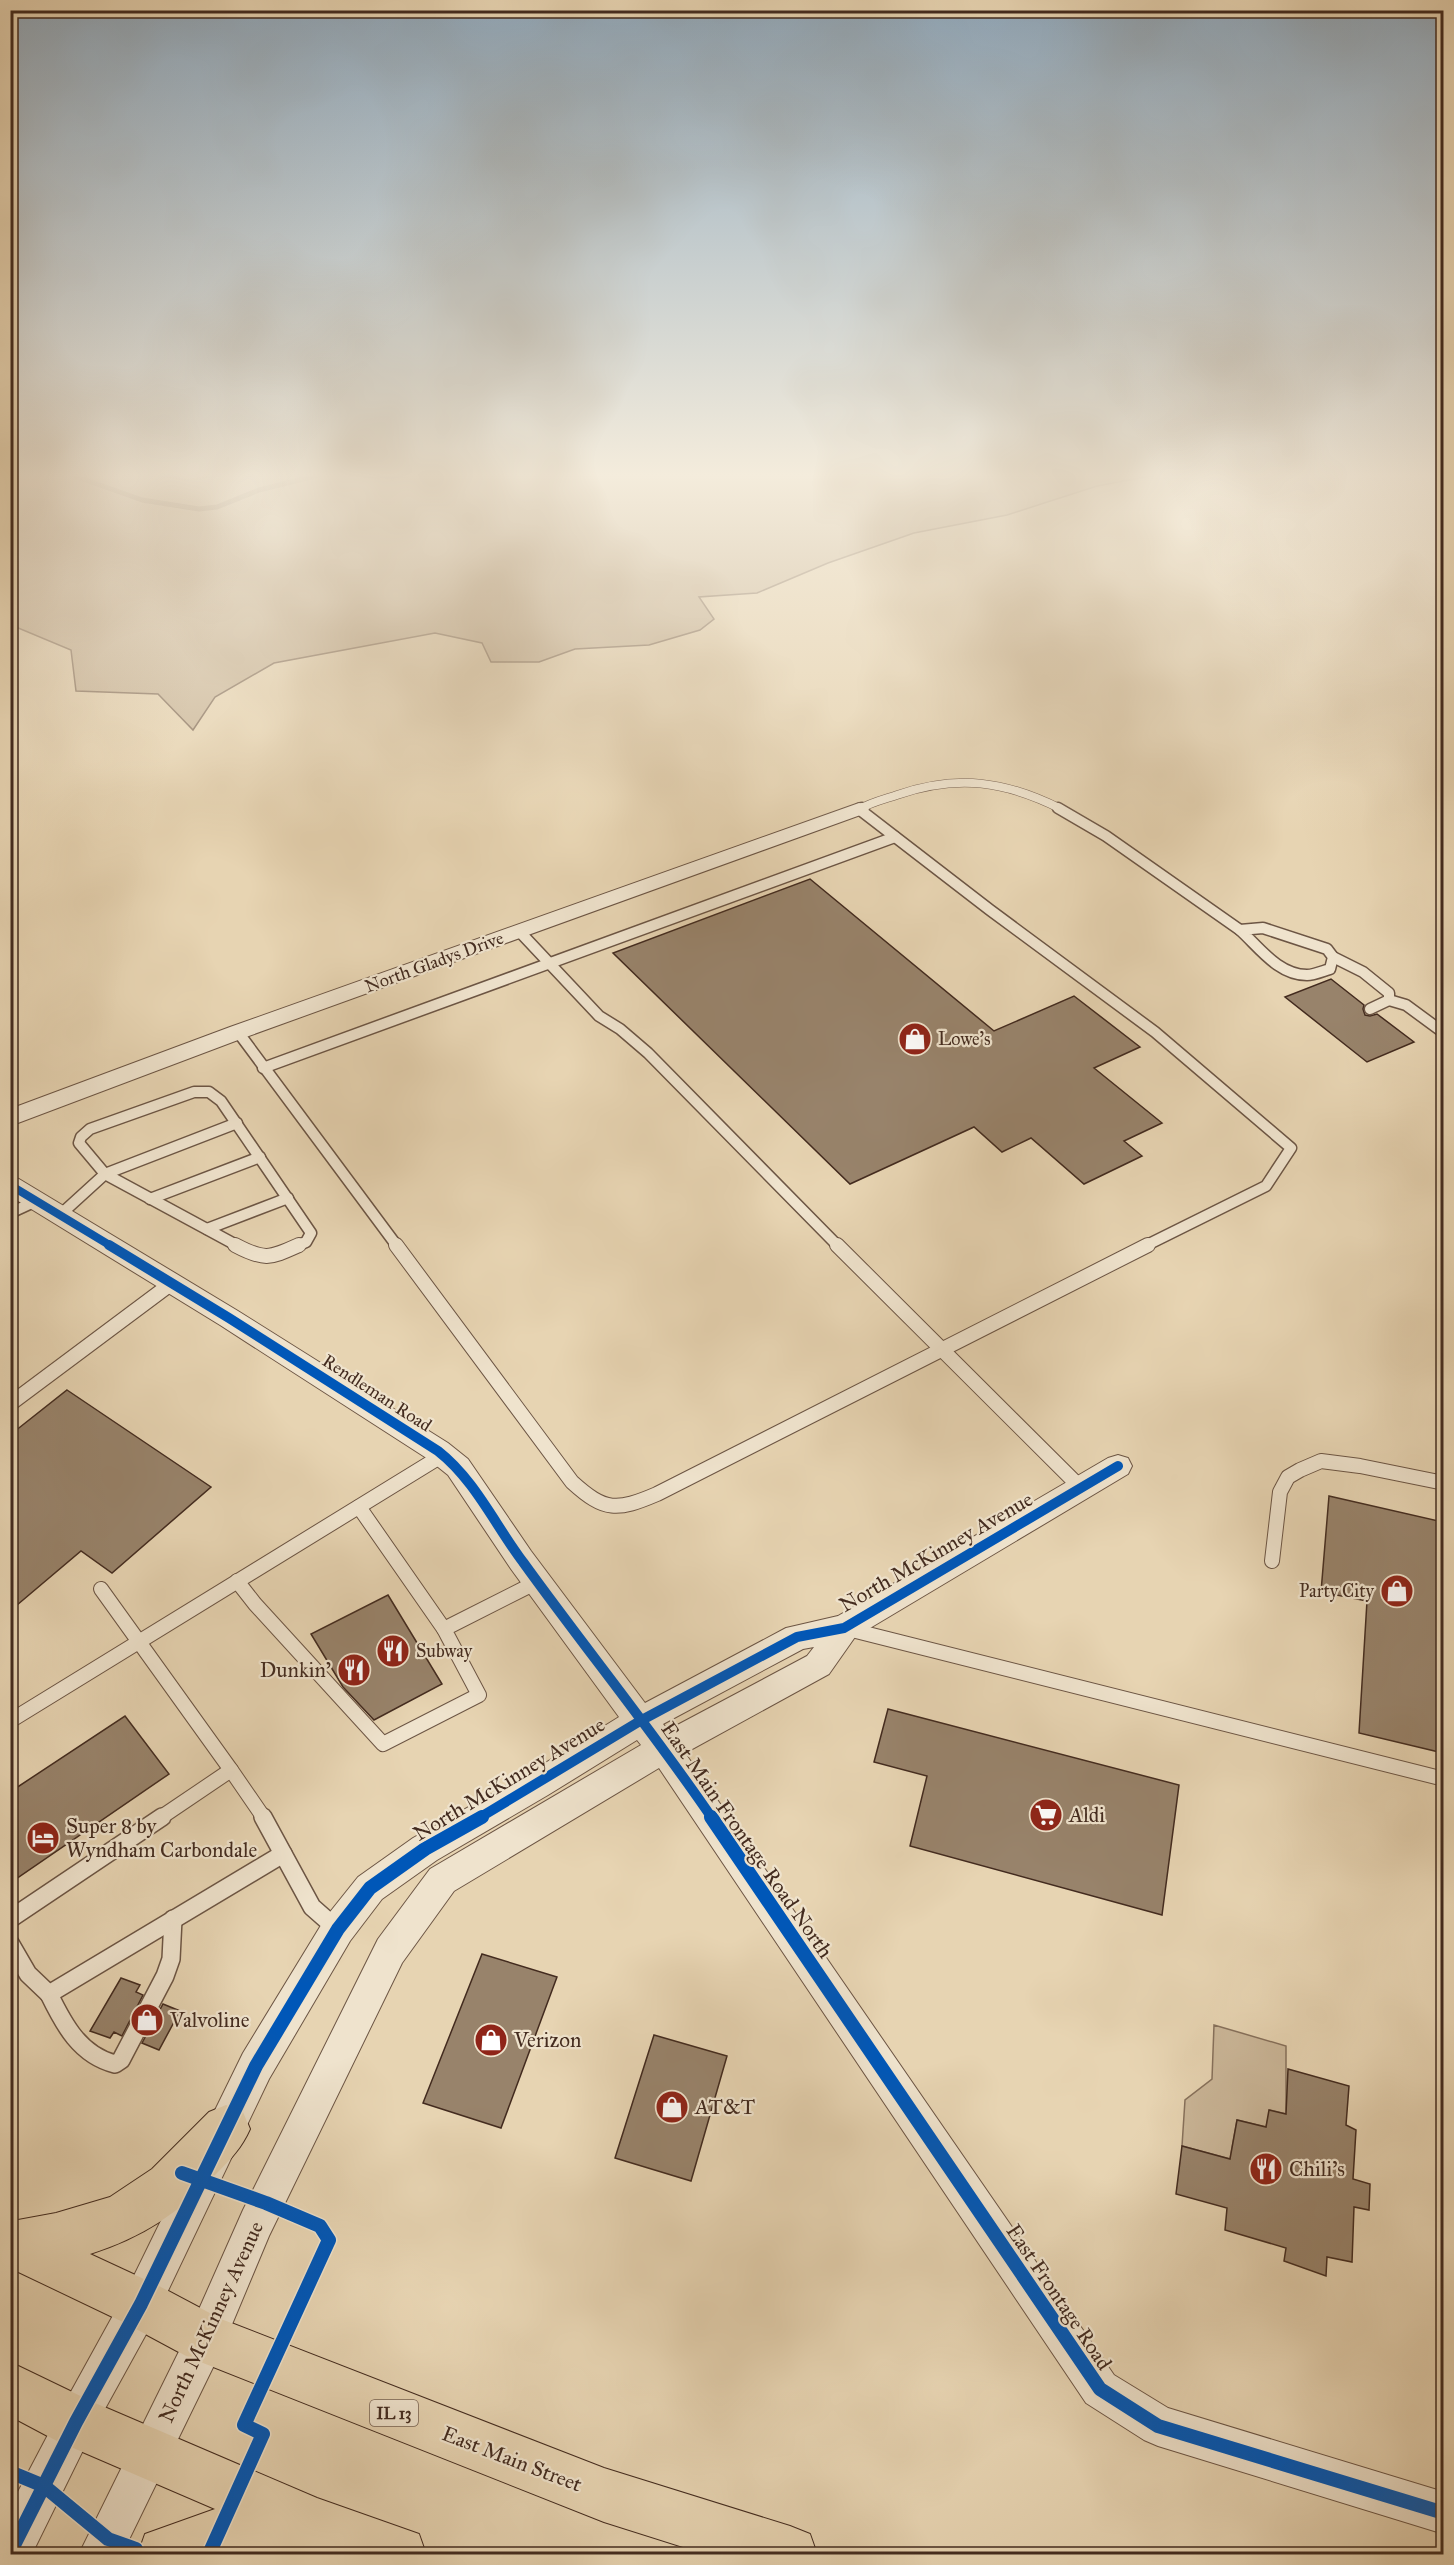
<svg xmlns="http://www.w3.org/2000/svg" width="1454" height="2565" viewBox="0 0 1454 2565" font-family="'IM FELL Great Primer',serif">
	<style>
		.green { fill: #cbb799; stroke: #87715c; stroke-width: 1.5 }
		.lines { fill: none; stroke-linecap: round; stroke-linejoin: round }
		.stream { stroke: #846e59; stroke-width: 5 }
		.building { fill: #98836b; stroke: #432b1f; stroke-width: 1.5 }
		.lane-far3-casing { stroke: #6c5544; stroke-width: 9 }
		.lane-far2-casing { stroke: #6c5544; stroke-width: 13 }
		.lane-far1-casing { stroke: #6c5544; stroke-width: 16 }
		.lane-casing { stroke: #6c5544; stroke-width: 20 }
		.street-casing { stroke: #6c5544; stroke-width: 2 }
		.highway-casing { stroke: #432b1f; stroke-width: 2 }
		.path { stroke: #432b1f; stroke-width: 2; stroke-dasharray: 1 2; stroke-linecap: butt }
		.lane-far3 { stroke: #efe3cd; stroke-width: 8 }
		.lane-far2 { stroke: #efe3cd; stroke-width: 10 }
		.lane-far1 { stroke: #efe3cd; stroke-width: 14 }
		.lane { stroke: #efe3cd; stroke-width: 17 }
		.street { fill: #efe3cd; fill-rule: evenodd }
		.highway { fill: #e7d4b2; fill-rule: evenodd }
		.cycleway-far2-casing { stroke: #efe3cd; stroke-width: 10 }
		.cycleway-far1-casing { stroke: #efe3cd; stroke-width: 14 }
		.cycleway-casing { stroke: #efe3cd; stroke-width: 17 }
		.cycleway-far2 { stroke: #0057b8; stroke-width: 8 }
		.cycleway-far1 { stroke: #0057b8; stroke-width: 10 }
		.cycleway { stroke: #0057b8; stroke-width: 14 }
		.labels { text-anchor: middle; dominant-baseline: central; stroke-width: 4.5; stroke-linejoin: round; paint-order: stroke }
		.shield { fill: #efe3cd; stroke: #776253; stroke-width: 1.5 }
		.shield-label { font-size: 16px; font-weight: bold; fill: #432b1f }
		.street-label { font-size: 18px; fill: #432b1f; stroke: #efe3cd }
		.poi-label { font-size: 18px; fill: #432b1f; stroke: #efe3cd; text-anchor: start }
		.near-street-label { font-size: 21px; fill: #432b1f; stroke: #efe3cd }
		.near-poi-label { font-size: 21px; fill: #432b1f; stroke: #efe3cd; text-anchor: start }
	</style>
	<rect width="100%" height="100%" fill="#e7d4b2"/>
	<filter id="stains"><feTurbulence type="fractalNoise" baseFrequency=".00333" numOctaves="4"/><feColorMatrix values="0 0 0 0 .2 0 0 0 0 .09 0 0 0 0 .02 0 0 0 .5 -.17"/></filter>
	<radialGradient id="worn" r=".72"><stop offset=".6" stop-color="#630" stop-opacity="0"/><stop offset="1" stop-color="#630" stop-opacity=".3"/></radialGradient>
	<g class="green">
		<path d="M11,475H1156L1097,486L1007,515L914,533L828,563L757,593L699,597L714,619L700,630L649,645L575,649L539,662H491L482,643L435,633L274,663L215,697L193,730L158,694L76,691L71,650L11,625Z"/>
		<path d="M1214,2025L1286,2046V2114L1270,2110L1266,2127L1237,2120L1230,2159L1182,2146L1185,2100L1212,2079Z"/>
	</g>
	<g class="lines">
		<g class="stream">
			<path d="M72,475L142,500L199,509L217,507L259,490L319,475"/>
			<path d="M363,475L392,478L407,475"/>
		</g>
	</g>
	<g class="building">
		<path d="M810,879L994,1031L1074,996L1140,1047L1094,1068L1162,1123L1124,1141L1142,1156L1084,1184L1031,1138L1002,1152L974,1127L850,1184L613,953Z"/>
		<path d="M1331,979L1364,1005L1363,1009L1365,1015L1370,1016L1377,1014L1414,1042L1367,1062L1285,997Z"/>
		<path d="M67,1390L211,1487L112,1573L81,1551L10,1611V1435Z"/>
		<path d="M1329,1496L1443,1522V1753L1359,1733L1367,1601L1321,1592Z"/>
		<path d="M388,1595L442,1684L374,1720L343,1687L311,1634Z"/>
		<path d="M888,1709L1179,1785L1162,1915L910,1846L927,1776L874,1762Z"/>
		<path d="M125,1716L169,1774L10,1883V1792Z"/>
		<path d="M482,1954L557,1977L501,2128L423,2103Z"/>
		<path d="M121,1978L140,1985L136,1992L143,1995L122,2036L114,2032L110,2038L90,2031Z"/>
		<path d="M163,2004L180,2011L159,2050L142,2043Z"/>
		<path d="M654,2035L727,2056L691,2181L615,2158Z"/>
		<path d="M1288,2069L1349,2086L1346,2125L1356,2130L1353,2179L1370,2184L1369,2210L1354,2207L1352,2262L1327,2257L1326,2276L1284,2261L1286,2248L1225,2230L1227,2208L1176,2194L1182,2146L1230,2159L1237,2120L1266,2127L1269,2110L1286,2114Z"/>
	</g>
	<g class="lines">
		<g class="lane-far3-casing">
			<path id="lane-far3" d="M860,809C869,803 885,799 897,795C958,774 1005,781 1061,809"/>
		</g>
		<g class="lane-far2-casing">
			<g id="lane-far2">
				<path d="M862,808L859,809L990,910L1155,1032L1291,1148L1266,1186L1145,1246"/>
				<path d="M1058,808L1106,836L1240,930"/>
				<path d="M1263,928L1327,949L1333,957L1330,969C1323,971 1314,975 1307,975C1278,975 1259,947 1240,930Z"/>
				<path d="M519,931L599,1016L620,1029L648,1053L838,1246"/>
				<path d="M1333,957L1363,972L1389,993V1000L1370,1009"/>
				<path d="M1389,1000L1406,1005L1440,1030"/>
				<path d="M238,1032L397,1246"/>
				<path d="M263,1068L895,837"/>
				<path d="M105,1174L237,1123"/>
				<path d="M105,1174L238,1246"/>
				<path d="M105,1174L79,1143L81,1137L90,1129L194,1092H209L221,1101L311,1233L306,1242L296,1246"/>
				<path d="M150,1199L260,1157"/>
				<path d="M10,1213L36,1201"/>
				<path d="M60,1215L105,1174"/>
				<path d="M207,1229L288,1198"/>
			</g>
		</g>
		<g class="lane-far1-casing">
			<g id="lane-far1">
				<path d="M235,1245C265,1261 270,1258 299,1245"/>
				<path d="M396,1245L572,1482C605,1512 617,1511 657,1494L1148,1245"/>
				<path d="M837,1245L1081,1488"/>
				<path d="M10,1404L172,1283"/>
				<path d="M359,1507L444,1629"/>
				<path d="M1272,1561L1280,1492L1288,1477L1300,1470L1321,1461L1360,1466L1444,1483"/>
				<path d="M237,1581L255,1604L383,1744L479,1695L444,1629L537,1582"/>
				<path d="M101,1589L231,1770"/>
				<path d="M848,1629L1444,1779"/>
				<path d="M10,1721L443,1455"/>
				<path d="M160,1818L231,1770L264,1818"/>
			</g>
		</g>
		<g class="lane-casing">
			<g id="lane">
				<path d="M263,1817L312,1907L337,1929"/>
				<path d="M10,1919L162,1817"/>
				<path d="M10,1943L28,1974L49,1994L283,1854"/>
				<path d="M49,1994C64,2025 80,2055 115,2064L121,2060L165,1976L171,1959L173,1919"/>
			</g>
		</g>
		<g class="street-casing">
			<g id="street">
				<path d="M859,803L866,805L869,809L866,813L246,1037L10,1126V1109L230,1027Z"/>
				<path d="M10,1177L19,1179L238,1311L448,1443L468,1459L531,1551L645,1703L786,1628L838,1616L1108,1458L1118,1455L1128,1458L1132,1466L1128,1474L855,1637L829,1674L685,1753L1114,2375L1168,2408L1444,2492V2534L1158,2446L1144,2440L1086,2403L659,1768L454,1891L402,1963L269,2236L220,2353L122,2554H79L192,2325L243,2210L378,1939L430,1869L641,1745L637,1740L548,1795L437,1860L382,1899L350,1941L269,2079L155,2318L90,2436L32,2554H10V2507L62,2408L127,2290L243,2053L326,1917L358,1877L413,1838L526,1775L619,1717L511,1569L448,1475L428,1459L220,1325L10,1196ZM814,1647L807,1656L668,1730L663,1724L803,1649Z"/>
			</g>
		</g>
		<g class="highway-casing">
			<g id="highway">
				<path d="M226,2105L243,2112L250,2129C242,2147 231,2159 217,2173C179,2213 143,2237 90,2254L159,2286L221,2319L604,2468L790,2526L810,2534L817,2554H705L604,2522L188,2357L123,2322L10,2268V2217L18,2220L56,2213L110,2197L152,2169L209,2112Z"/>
				<path d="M10,2362L95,2403L317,2498L419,2534L426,2554H324L305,2547L263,2554H138L145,2534L215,2509L57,2441L10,2416Z"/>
			</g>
		</g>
		<path class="path" d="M152,475L187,480L222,475"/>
		<use href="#lane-far3" class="lane-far3"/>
		<use href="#lane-far2" class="lane-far2"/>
		<use href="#lane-far1" class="lane-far1"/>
		<use href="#lane" class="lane"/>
		<use href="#street" class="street"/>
		<use href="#highway" class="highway"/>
		<g class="cycleway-far2-casing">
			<path id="cycleway-far2" d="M10,1185L111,1246"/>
		</g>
		<g class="cycleway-far1-casing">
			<g id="cycleway-far1">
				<path d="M109,1245L229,1318L438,1451C475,1480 495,1525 523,1562C585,1648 652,1730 712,1818"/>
				<path d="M479,1818L640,1721L797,1637L844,1628L1118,1466"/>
			</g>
		</g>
		<g class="cycleway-casing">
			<g id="cycleway">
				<path d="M711,1817L1100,2389L1158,2426L1444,2513"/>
				<path d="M182,2173L266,2203L320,2226L329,2240L244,2425L263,2434L209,2554"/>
				<path d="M10,2472L44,2486L108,2539L136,2549L138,2554"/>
				<path d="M10,2553L76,2422L141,2304L256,2066L338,1929L370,1888L425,1849L482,1817"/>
			</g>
		</g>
		<use href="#cycleway-far2" class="cycleway-far2"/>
		<use href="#cycleway-far1" class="cycleway-far1"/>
		<use href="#cycleway" class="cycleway"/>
	</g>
	<linearGradient id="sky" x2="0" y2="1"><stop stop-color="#91aabe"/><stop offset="0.57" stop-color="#f4ecdc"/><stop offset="1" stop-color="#f4ecdc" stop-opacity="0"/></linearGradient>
	<rect width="1454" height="834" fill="url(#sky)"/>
	<defs>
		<g id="shop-disc" transform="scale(1.725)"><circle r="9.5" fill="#8f2418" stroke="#efe3cd"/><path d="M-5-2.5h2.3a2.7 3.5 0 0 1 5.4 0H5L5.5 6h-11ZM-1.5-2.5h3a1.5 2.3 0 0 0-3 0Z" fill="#fff"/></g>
		<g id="restaurant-disc" transform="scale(1.725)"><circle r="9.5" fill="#8f2418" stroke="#efe3cd"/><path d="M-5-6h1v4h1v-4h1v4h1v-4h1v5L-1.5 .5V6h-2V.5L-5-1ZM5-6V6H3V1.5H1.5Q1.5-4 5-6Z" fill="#fff"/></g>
		<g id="supermarket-disc" transform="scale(1.725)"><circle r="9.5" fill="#8f2418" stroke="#efe3cd"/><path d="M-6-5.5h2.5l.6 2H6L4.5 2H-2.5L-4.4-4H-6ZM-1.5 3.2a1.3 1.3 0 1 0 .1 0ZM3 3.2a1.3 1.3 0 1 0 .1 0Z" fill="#fff"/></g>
		<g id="hotel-disc" transform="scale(1.725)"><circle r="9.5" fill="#8f2418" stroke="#efe3cd"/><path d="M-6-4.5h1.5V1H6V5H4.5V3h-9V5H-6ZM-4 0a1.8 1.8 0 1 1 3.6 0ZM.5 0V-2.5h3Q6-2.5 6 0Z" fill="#fff"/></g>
	</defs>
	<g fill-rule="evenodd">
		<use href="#shop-disc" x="915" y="1039"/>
		<use href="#shop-disc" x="1397" y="1591"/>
		<use href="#restaurant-disc" x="393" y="1651"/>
		<use href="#restaurant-disc" x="354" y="1670"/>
		<use href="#supermarket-disc" x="1046" y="1815"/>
		<use href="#hotel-disc" x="43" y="1838"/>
		<use href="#shop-disc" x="147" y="2020"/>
		<use href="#shop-disc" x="491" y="2040"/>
		<use href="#shop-disc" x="672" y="2107"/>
		<use href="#restaurant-disc" x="1266" y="2169"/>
	</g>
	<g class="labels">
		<rect class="shield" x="370" y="2400" width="48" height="26" rx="4.5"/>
		<g class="shield-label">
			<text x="394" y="2413">IL 13</text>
		</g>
		<g class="street-label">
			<text transform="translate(434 962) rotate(-20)">North Gladys Drive</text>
			<text transform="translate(377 1393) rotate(33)">Rendleman Road</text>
		</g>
		<g class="poi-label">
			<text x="938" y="1039">Lowe's</text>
			<text x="1374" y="1591" text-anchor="end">Party City</text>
			<text x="416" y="1651">Subway</text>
		</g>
		<g class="near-street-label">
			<text transform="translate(936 1552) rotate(-30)">North McKinney Avenue</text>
			<text transform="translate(509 1779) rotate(-31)">North McKinney Avenue</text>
			<text transform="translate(747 1840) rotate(55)">East Main Frontage Road North</text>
			<text transform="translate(1059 2297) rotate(56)">East Frontage Road</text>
			<text transform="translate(211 2322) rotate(-65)">North McKinney Avenue</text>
			<text transform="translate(512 2459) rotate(21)">East Main Street</text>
		</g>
		<g class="near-poi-label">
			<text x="331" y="1670" text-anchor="end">Dunkin'</text>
			<text x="1069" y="1815">Aldi</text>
			<text x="66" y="1826">Super 8 by<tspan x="66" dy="24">Wyndham Carbondale</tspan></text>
			<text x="170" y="2020">Valvoline</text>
			<text x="514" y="2040">Verizon</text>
			<text x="695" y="2107">AT&amp;T</text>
			<text x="1289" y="2169">Chili's</text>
		</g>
	</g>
	<rect width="1454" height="2565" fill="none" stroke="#e7d4b2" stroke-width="36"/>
	<rect x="12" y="12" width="1430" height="2541" fill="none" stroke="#432b1f" stroke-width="3"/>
	<rect x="18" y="18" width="1418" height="2529" fill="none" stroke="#432b1f" stroke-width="1.5"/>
	<rect width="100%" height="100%" filter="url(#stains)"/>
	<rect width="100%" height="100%" fill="url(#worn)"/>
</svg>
